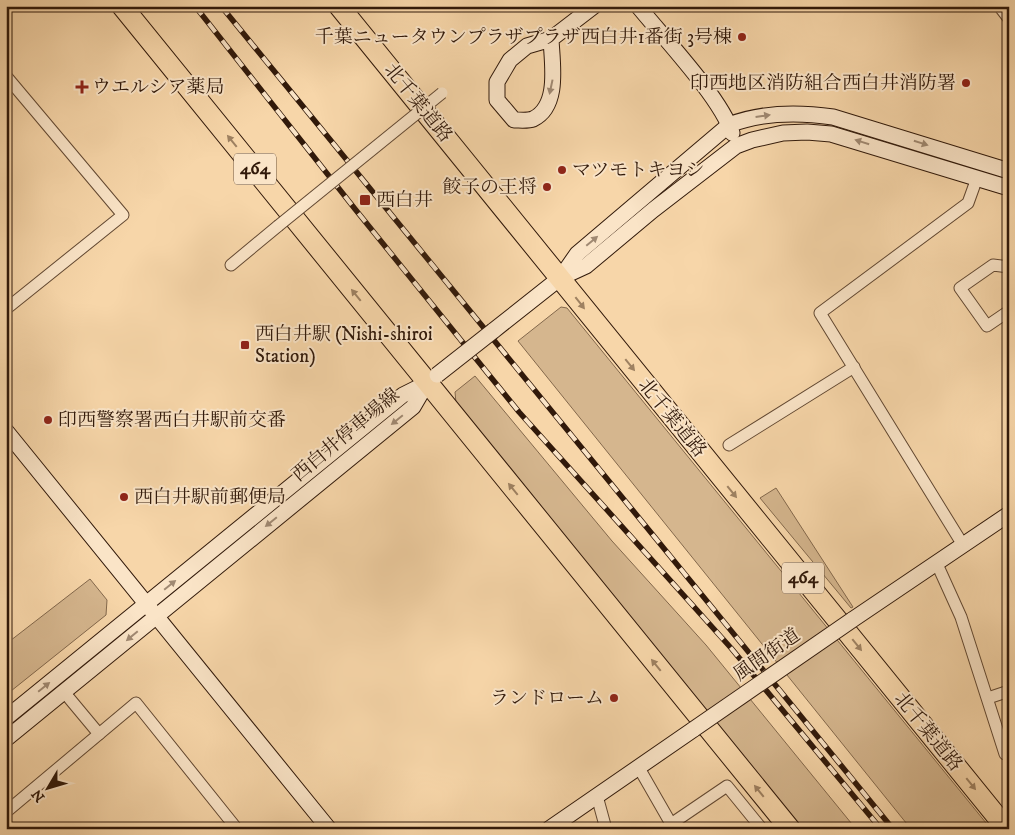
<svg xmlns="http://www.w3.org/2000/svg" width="1015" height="835" viewBox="0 0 1015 835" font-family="'IM FELL DW Pica','Noto Serif JP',serif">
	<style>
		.green { fill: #d5b68e; stroke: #83684c }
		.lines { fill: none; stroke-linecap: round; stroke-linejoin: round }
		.street-casing { stroke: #624832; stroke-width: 13 }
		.secondary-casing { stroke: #31190a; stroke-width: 17 }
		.highway-casing { stroke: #31190a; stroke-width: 22 }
		.street { stroke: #fae4c7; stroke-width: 11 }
		.secondary { stroke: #fae4c7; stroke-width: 15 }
		.highway { stroke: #f7d6a9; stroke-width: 20 }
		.rail-casing { stroke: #31190a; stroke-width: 5.5 }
		.rail { stroke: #fae4c7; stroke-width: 4; stroke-dasharray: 11; stroke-linecap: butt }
		.street-bridge-casing { stroke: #624832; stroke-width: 13; stroke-linecap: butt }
		.secondary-bridge-casing { stroke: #31190a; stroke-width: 17; stroke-linecap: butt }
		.street-bridge { stroke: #fae4c7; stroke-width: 11 }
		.secondary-bridge { stroke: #fae4c7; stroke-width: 15 }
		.oneway { fill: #a08972 }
		.oneway2 { fill: #9e8161 }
		.poi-dot { fill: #8f2418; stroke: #fae4c7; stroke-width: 2 }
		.labels { text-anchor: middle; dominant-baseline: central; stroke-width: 4; stroke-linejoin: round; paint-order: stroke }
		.shield { fill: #fae4c7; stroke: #6d5643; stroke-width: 1 }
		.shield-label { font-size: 18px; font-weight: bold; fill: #31190a }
		.poi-label { font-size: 19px; fill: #31190a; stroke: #fae4c7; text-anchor: start }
		.street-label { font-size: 19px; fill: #31190a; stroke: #fae4c7 }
	</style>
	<rect width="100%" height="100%" fill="#f7d6a9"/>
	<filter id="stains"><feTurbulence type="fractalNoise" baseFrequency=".004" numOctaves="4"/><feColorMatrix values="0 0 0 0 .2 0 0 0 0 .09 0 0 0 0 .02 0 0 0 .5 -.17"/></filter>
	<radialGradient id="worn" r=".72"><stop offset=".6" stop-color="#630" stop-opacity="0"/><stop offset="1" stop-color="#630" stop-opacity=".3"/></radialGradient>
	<g class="green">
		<path d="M561,307L567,308L991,829H911L518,341Z"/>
		<path d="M475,376L612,541L706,645L856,829H803L456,403L455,392Z"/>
		<path d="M776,488L853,607L851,608L760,498Z"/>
		<path d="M90,579L107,600L106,615L6,695V644Z"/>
	</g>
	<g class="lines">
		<g class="street-casing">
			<g id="street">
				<path d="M999,6L1009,19"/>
				<path d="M6,76L123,215L6,309"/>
				<path d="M231,265L278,226"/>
				<path d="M1009,267L993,265L960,288L987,326L1009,311"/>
				<path d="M729,445L854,367"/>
				<path d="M963,545L820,313L968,203L977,178"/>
				<path d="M937,564L961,617L1005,754L1009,753"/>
				<path d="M64,692L99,734"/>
				<path d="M988,698L1009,691"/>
				<path d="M639,768L674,829"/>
				<path d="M597,796L606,829"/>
				<path d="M6,812L136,703L237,829"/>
				<path d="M671,824L727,786L762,829"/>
			</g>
		</g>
		<g class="secondary-casing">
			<g id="secondary">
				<path d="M638,6C663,37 721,98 732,133"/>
				<path d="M551,39C552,63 560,106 533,119C528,121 520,120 514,120L497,100V82L510,60L527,46L551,39L594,6"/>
				<path d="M561,277L577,254L729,125C762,112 798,112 833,117L1009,171"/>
				<path d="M493,331L560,278L586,266L653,210L736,146L752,140L783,133L807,132L831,134L1009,188"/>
				<path d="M6,431L329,829"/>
				<path d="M852,620L1009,514"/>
				<path d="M6,718L403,395L427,383"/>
				<path d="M6,739L413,407L427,383"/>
				<path d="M549,829L694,729"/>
			</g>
		</g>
		<g class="highway-casing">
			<g id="highway">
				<path d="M122,6L790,829"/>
				<path d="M339,6L1007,829"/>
			</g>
		</g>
		<use href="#street" class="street"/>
		<use href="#secondary" class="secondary"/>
		<use href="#highway" class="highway"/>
		<g class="rail-casing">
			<g id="rail">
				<path d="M195,6L355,209L519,412L731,648L881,829"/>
				<path d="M221,6L893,829"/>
			</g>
		</g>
		<use href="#rail" class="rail"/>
		<g class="street-bridge-casing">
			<path id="street-bridge" d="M278,226L442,93"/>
		</g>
		<g class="secondary-bridge-casing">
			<g id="secondary-bridge">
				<path d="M437,375L493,331"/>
				<path d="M694,729L852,620"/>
			</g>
		</g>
		<use href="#street-bridge" class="street-bridge"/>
		<use href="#secondary-bridge" class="secondary-bridge"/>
	</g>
	<defs><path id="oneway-solid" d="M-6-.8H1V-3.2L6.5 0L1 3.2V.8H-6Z" transform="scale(1.25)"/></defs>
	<g class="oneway">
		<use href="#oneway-solid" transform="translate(551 87) rotate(102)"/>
		<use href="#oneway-solid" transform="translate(763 116) rotate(-8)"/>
		<use href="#oneway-solid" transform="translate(862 142) rotate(-163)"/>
		<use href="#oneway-solid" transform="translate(921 143) rotate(18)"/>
		<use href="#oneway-solid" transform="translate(592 241) rotate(-40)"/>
		<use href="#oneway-solid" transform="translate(397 420) rotate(141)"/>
		<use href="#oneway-solid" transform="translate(271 522) rotate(141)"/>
		<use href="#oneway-solid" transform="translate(170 585) rotate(-39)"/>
		<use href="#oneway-solid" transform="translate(132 636) rotate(140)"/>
		<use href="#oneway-solid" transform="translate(44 687) rotate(-39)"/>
	</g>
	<g class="oneway2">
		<use href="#oneway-solid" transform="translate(232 141) rotate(-129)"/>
		<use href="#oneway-solid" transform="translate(356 295) rotate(-129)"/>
		<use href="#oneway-solid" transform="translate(580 303) rotate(52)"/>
		<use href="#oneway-solid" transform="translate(630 365) rotate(51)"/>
		<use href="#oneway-solid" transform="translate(513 489) rotate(-129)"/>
		<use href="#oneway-solid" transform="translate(732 492) rotate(51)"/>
		<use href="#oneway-solid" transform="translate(857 645) rotate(51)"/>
		<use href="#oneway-solid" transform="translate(656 665) rotate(-129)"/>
		<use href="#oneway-solid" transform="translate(971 784) rotate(51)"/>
		<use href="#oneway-solid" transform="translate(759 791) rotate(-129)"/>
	</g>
	<g class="poi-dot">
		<circle cx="742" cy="37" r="5"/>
		<circle cx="966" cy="83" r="5"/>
		<path d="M79.5 79.5h5v5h5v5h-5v5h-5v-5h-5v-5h5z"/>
		<circle cx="562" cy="170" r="5"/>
		<circle cx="547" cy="187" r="5"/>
		<rect x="359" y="194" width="12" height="12" rx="2.5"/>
		<rect x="240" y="340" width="10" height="10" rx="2.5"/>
		<circle cx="48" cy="420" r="5"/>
		<circle cx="124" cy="497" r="5"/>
		<circle cx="614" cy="698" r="5"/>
	</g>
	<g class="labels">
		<g class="shield">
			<rect x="234" y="153.5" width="42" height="31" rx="4"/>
			<rect x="782" y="562.5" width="42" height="31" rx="4"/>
		</g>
		<g class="shield-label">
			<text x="255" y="169">464</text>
			<text x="803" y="578">464</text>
		</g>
		<g class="poi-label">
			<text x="732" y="37" text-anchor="end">千葉ニュータウンプラザプラザ西白井1番街 3号棟</text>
			<text x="956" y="83" text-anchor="end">印西地区消防組合西白井消防署</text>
			<text x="92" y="87">ウエルシア薬局</text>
			<text x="572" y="170">マツモトキヨシ</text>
			<text x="537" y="187" text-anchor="end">餃子の王将</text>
			<text x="376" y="200">西白井</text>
			<text x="255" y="334">西白井駅 (Nishi-shiroi<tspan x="255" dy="22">Station)</tspan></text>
			<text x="58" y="420">印西警察署西白井駅前交番</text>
			<text x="134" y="497">西白井駅前郵便局</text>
			<text x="604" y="698" text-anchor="end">ランドローム</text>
		</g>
		<g class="street-label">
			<text transform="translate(418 103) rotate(51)">北千葉道路</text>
			<text transform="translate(672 418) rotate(51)">北千葉道路</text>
			<text transform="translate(346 435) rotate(-40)">西白井停車場線</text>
			<text transform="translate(767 655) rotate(-35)">風間街道</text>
			<text transform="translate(928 732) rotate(51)">北千葉道路</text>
		</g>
	</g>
	<rect width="1015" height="835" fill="none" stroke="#f7d6a9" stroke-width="25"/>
	<rect x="8" y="8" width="1000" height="820" fill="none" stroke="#31190a" stroke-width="2.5"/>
	<rect x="12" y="12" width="990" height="810" fill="none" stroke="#31190a"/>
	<g transform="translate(48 788) rotate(232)" stroke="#fae4c7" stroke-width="4" paint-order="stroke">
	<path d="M0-4L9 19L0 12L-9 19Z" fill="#31190a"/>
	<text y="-8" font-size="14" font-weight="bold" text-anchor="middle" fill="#31190a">N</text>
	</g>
	<rect width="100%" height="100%" filter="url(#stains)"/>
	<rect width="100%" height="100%" fill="url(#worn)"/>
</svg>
